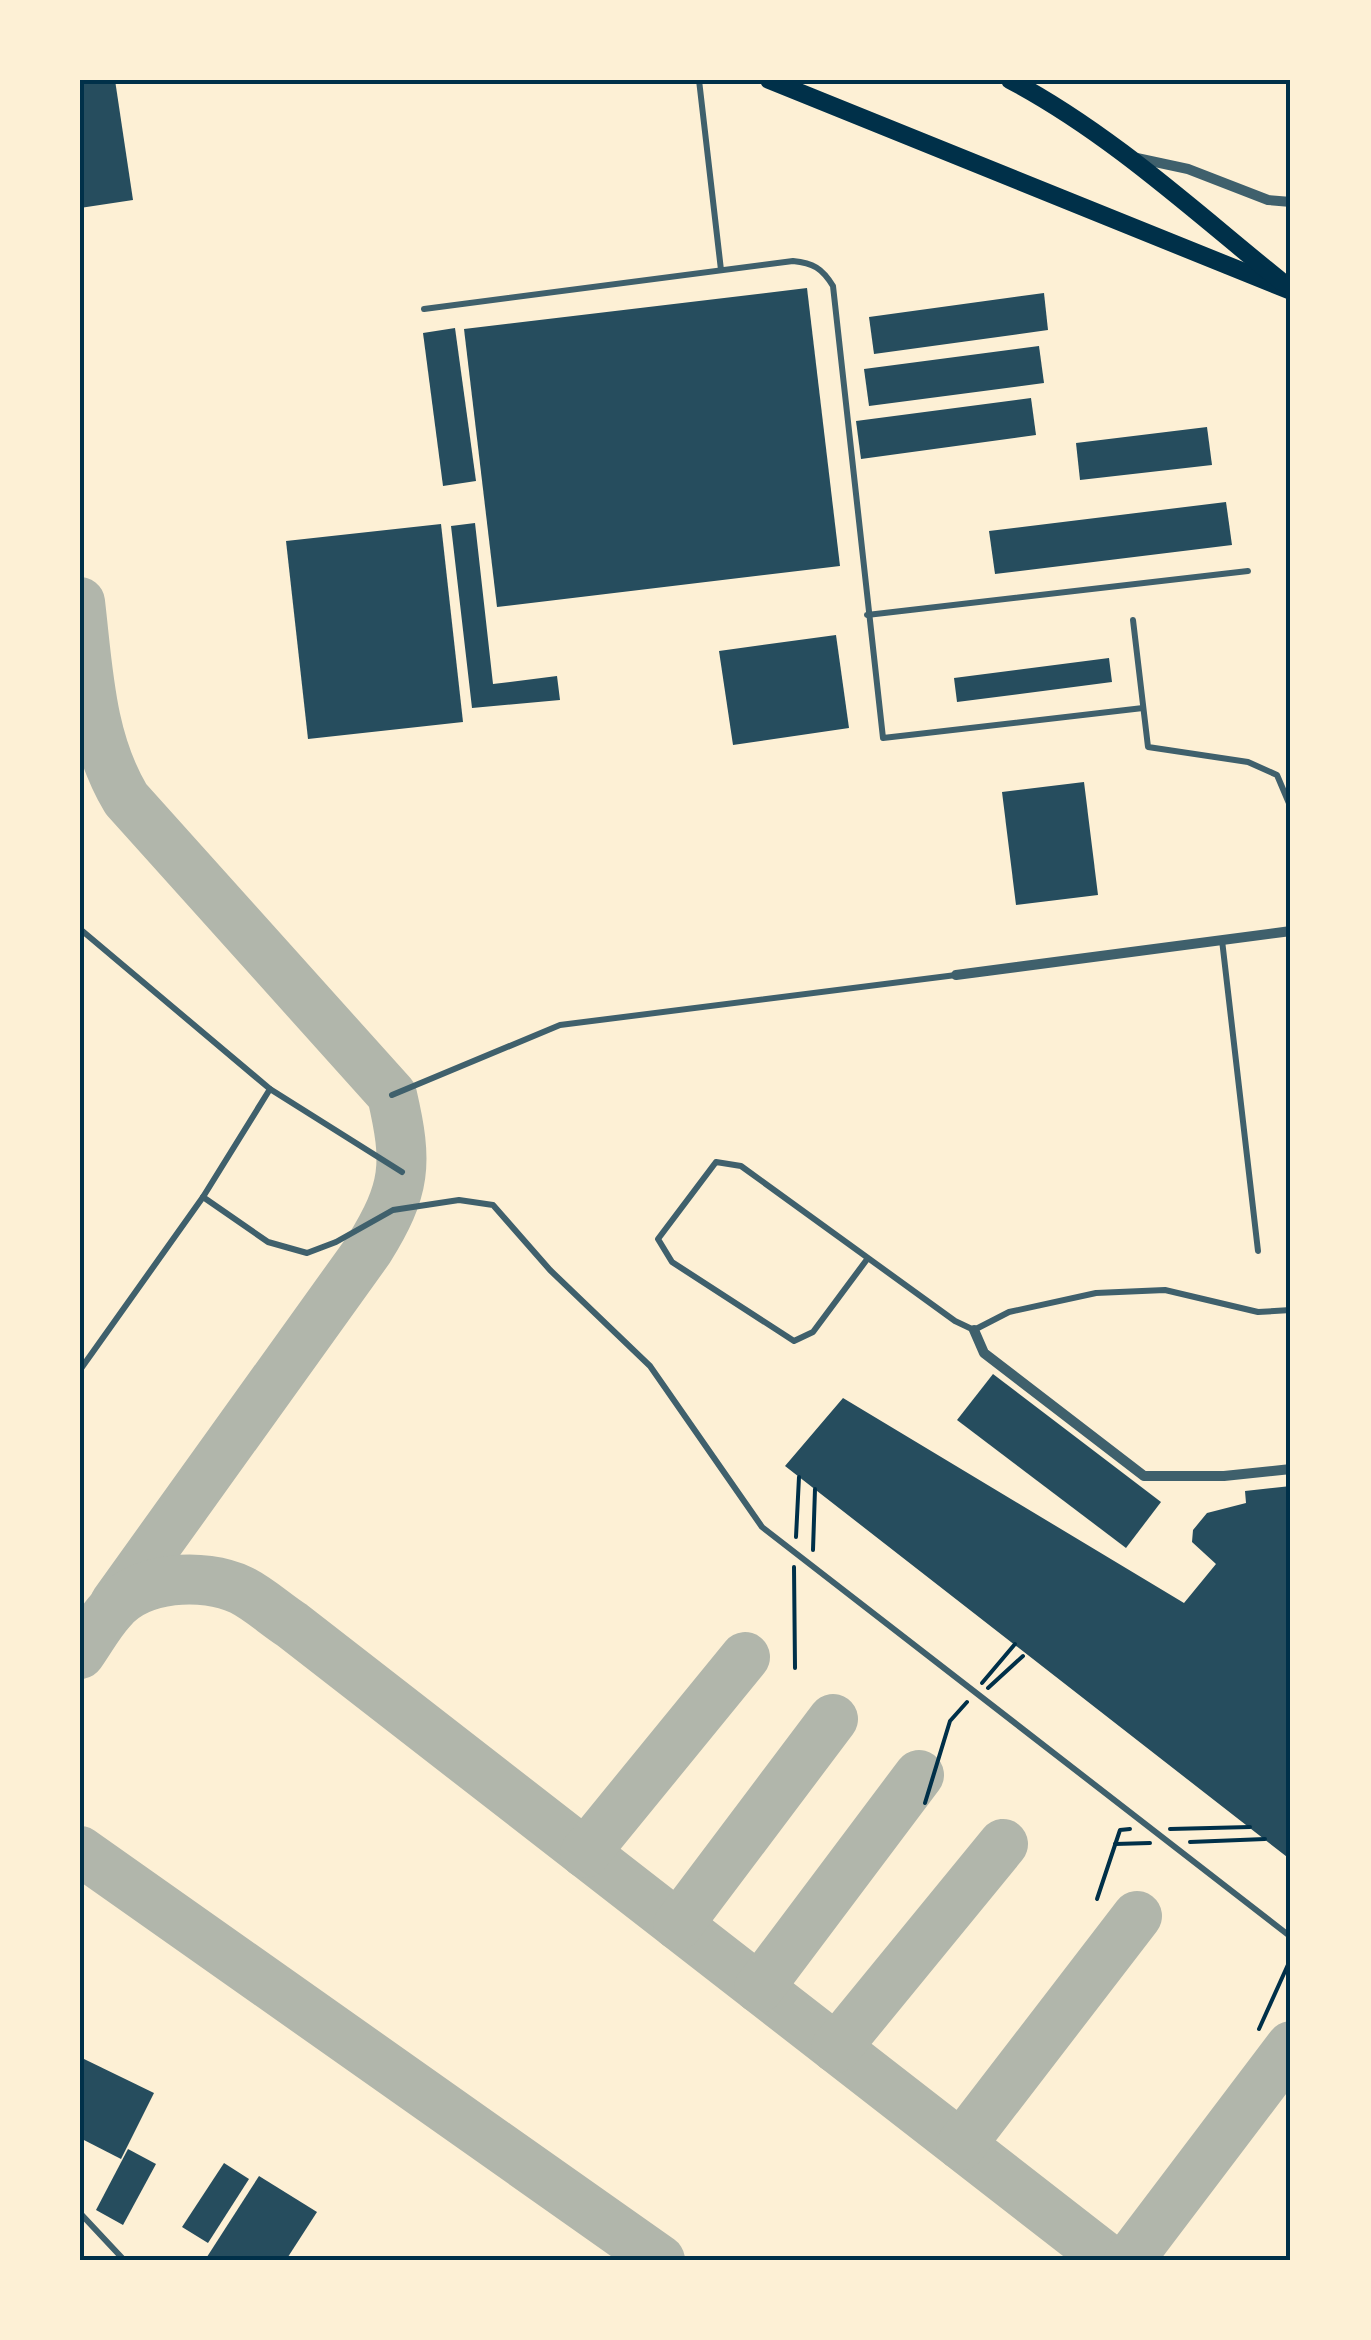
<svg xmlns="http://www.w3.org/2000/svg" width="1371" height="2340" viewBox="0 0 1371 2340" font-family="'IBM Plex Sans',sans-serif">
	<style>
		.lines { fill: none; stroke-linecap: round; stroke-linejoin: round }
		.taxiway { stroke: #b1b6ab; stroke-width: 50 }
		.building { fill: #264d5e }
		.path { stroke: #003049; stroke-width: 4 }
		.service { stroke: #3f606c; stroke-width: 6 }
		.minor { stroke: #3f606c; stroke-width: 10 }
		.primary { stroke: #003049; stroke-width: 18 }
		.neatline { fill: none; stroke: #003049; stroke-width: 4 }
	</style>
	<rect width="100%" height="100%" fill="#fdf0d5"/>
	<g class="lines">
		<g class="taxiway">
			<path d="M80,602C88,670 90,739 126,799L392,1095C408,1164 406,1189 369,1249L115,1603"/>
			<path d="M80,1654C90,1640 99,1623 111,1610C139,1576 203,1572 241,1590C259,1599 275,1614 292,1625L1109,2260"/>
			<path d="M80,1851L660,2260"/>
			<path d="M585,1853L745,1657"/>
			<path d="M678,1925L833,1719"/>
			<path d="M759,1988L919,1775"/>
			<path d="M836,2048L1003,1844"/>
			<path d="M961,2145L1137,1916"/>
			<path d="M1129,2260L1291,2046"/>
		</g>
	</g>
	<g class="building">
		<path d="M80,80H115L133,200L80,208Z"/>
		<path d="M807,288L840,566L497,607L464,329Z"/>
		<path d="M1044,293L1048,330L874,354L869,317Z"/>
		<path d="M455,328L476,481L443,486L423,333Z"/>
		<path d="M1039,346L1044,383L869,406L864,369Z"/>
		<path d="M1031,398L1036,435L861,459L856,421Z"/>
		<path d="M1207,427L1212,465L1080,480L1076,443Z"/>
		<path d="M1226,502L1232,545L995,574L989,531Z"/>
		<path d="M475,523L493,684L557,676L560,700L472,708L451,526Z"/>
		<path d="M441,524L463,722L308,739L286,541Z"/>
		<path d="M836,635L849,728L733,745L719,651Z"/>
		<path d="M1109,658L1112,682L957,702L954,678Z"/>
		<path d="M1084,782L1098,895L1016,905L1002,792Z"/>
		<path d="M993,1374L1161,1502L1126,1548L957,1420Z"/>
		<path d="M843,1398L1184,1603L1216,1564L1192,1542L1193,1530L1207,1513L1246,1503L1245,1491L1291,1486V1860L785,1466Z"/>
		<path d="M84,2059L154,2093L121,2159L80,2138V2067Z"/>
		<path d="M128,2149L156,2164L123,2225L96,2210Z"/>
		<path d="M224,2163L249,2179L208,2243L182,2227Z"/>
		<path d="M259,2176L317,2212L286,2260H205Z"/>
	</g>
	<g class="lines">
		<g class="path">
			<path d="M796,1537L799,1477"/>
			<path d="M813,1550L815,1489"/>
			<path d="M794,1567L795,1668"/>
			<path d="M982,1683L1015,1644"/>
			<path d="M988,1688L1023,1656"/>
			<path d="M925,1803L950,1721L967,1702"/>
			<path d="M1170,1829L1250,1827"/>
			<path d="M1190,1842L1265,1839"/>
			<path d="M1115,1844L1150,1843"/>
			<path d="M1097,1899L1120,1830L1130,1829"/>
			<path d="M1259,2029L1291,1958"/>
		</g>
		<g class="service">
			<path d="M699,80L721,270"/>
			<path d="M424,309L793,261C813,263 822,268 833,286L883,738L1143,708"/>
			<path d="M867,615L1248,571"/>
			<path d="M1133,620L1148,747L1248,762L1277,775L1291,808"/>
			<path d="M80,929L270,1089L402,1172"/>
			<path d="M1222,940L1258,1251"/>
			<path d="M392,1095L560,1025L956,975"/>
			<path d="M203,1197L268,1242L307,1253L336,1242L393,1210L459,1200L493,1205L550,1270L650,1366L762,1527L1291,1937"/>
			<path d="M868,1258L813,1332L794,1341L672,1262L658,1239L716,1162L741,1166L955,1321L974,1330L1009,1312L1096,1293L1165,1290L1258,1312L1291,1310"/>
			<path d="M80,1370L203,1197L270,1089"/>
			<path d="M80,2213L124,2260"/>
		</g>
		<g class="minor">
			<path d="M1132,157L1188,169L1268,200L1291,202"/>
			<path d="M956,975L1291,931"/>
			<path d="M974,1330L984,1353L1144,1476H1224L1291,1469"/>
		</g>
		<g class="primary">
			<path d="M769,80L1291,291"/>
			<path d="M1010,80C1110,133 1194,211 1282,282"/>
		</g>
	</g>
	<rect width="1371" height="2340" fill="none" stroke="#fdf0d5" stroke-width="165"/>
	<rect x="82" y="82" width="1206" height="2176" class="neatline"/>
</svg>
